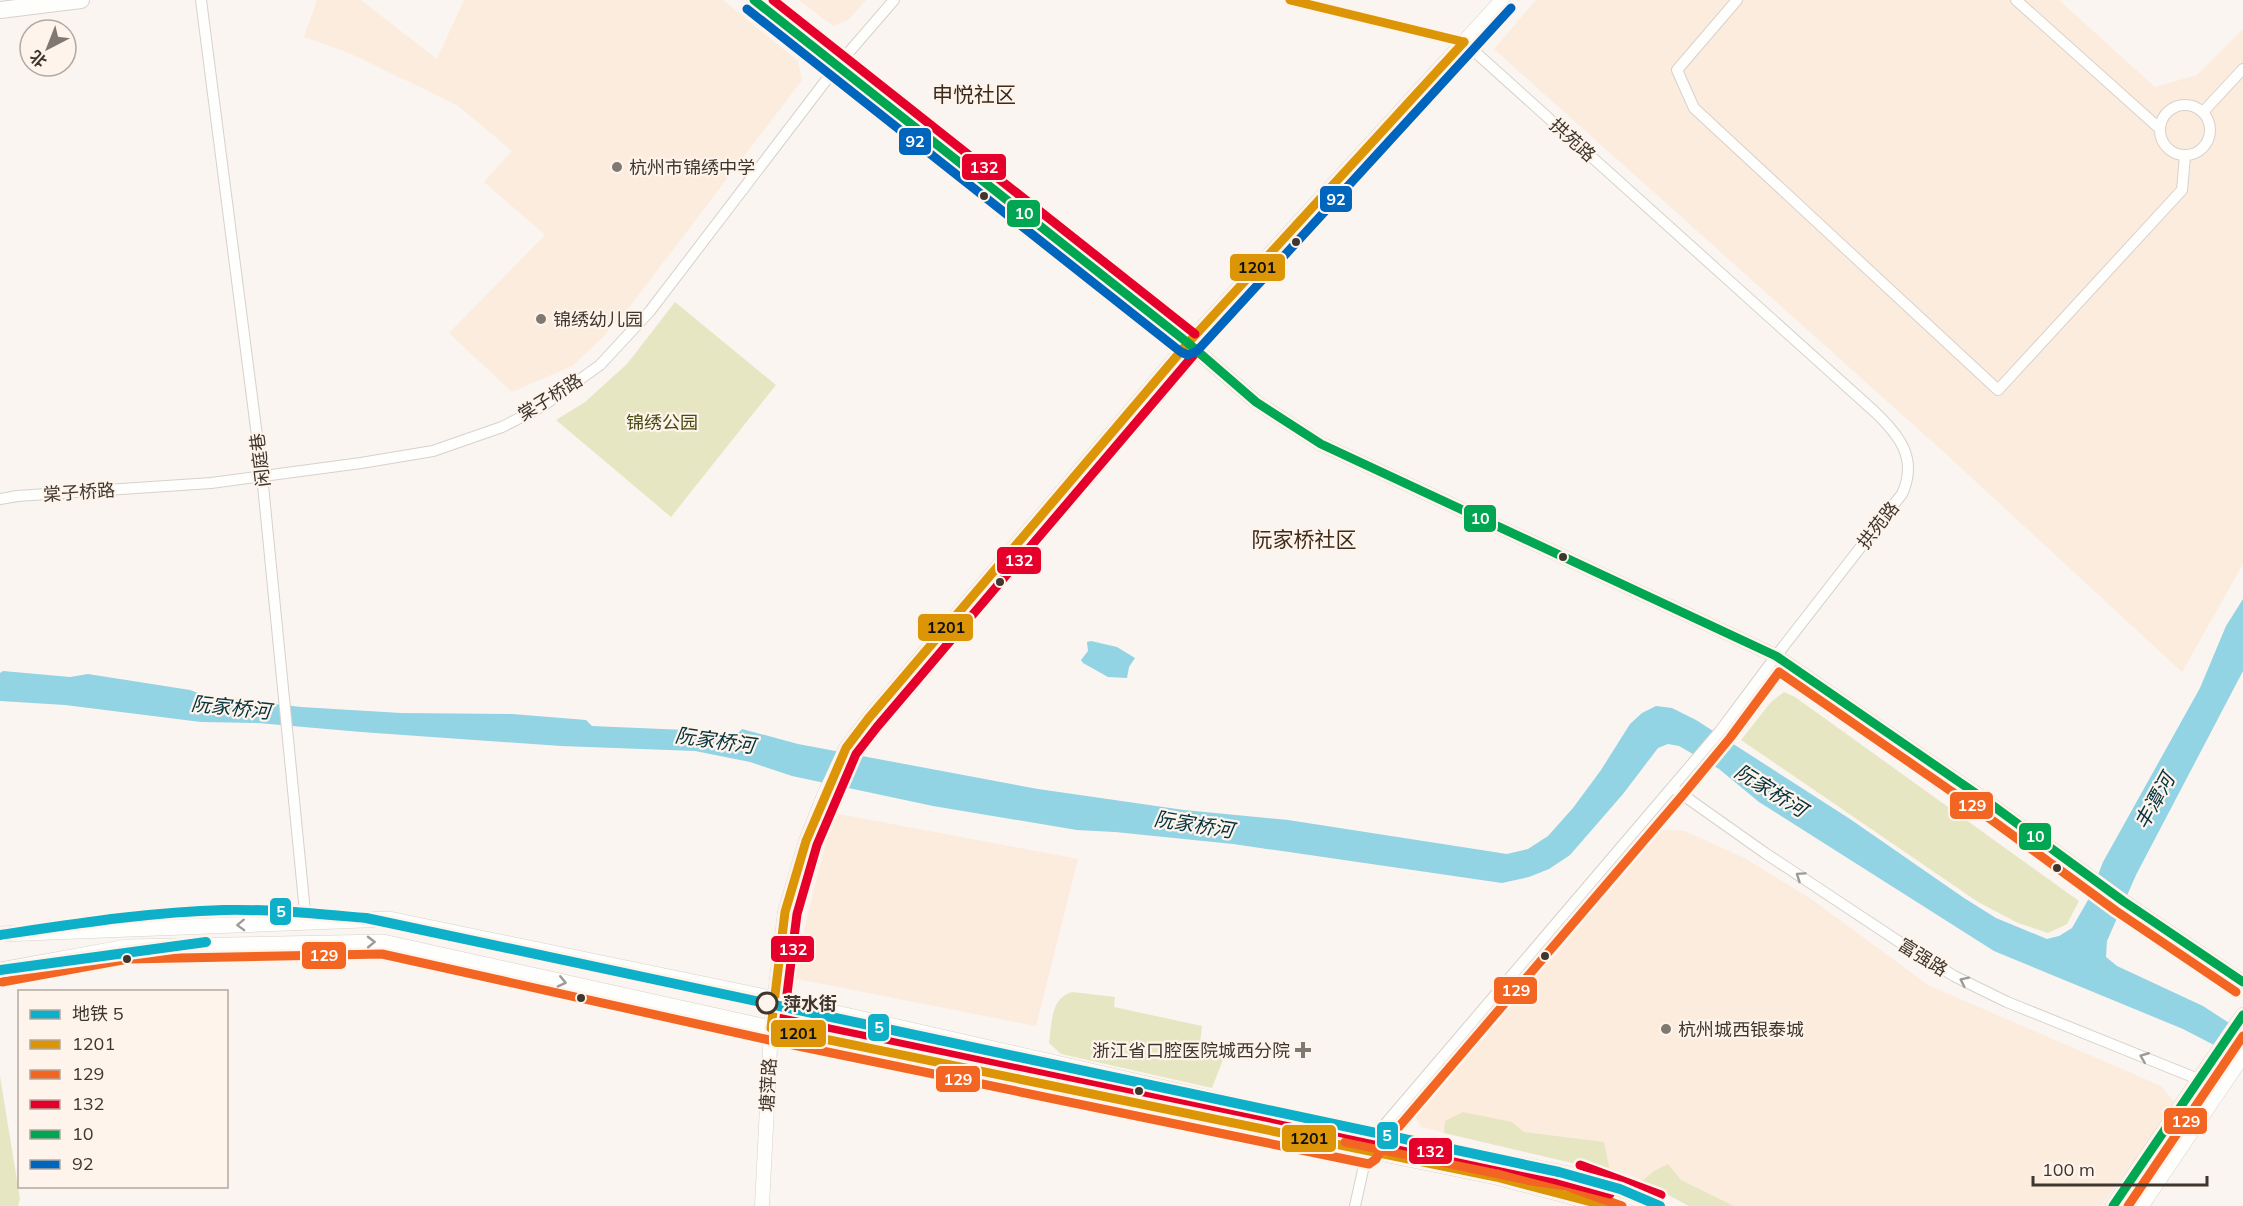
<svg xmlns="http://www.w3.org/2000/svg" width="2243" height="1206" viewBox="0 0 2243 1206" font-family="Mulish,'Noto Sans SC',sans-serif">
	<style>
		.built { fill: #fcecde }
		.green { fill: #e7e6c3 }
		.water { fill: #92d3e4 }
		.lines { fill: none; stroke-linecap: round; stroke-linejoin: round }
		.minor-casing { stroke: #d8d1cb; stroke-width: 12 }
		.tertiary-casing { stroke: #d8d1cb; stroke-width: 15 }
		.secondary-casing { stroke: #d8d1cb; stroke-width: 16 }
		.primary-casing { stroke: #d8d1cb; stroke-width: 18 }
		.minor { stroke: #fefefd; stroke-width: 10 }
		.tertiary { stroke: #fefefd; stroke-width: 14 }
		.secondary { stroke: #fefefd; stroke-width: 15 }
		.primary { stroke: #fefefd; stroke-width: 16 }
		.bus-1-casing { stroke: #fef4ec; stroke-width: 14 }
		.bus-2-casing { stroke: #fef4ec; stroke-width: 14 }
		.bus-3-casing { stroke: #fef4ec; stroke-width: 14 }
		.bus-4-casing { stroke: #fef4ec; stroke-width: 14 }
		.bus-5-casing { stroke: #fef4ec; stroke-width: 14 }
		.bus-1 { stroke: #db9507; stroke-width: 9 }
		.bus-2 { stroke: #f26522; stroke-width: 9 }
		.bus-3 { stroke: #e4002b; stroke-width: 9 }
		.bus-4 { stroke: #00a651; stroke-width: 9 }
		.bus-5 { stroke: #0065bd; stroke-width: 9 }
		.metro-1-casing { stroke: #fef4ec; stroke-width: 15 }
		.metro-1 { stroke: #0db0c8; stroke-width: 10 }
		.oneway { stroke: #9e9a96 }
		.poi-dot { fill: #807972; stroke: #fef4ec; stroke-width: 2 }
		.bus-dot { fill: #3f362e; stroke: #fef4ec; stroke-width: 2 }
		.stop-dot { fill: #fef4ec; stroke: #3f362e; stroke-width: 3 }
		.labels { text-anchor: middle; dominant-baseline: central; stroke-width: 4.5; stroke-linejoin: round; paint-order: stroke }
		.street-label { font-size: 18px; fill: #3f362e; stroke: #fef4ec }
		.poi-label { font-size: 18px; fill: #3f362e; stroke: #fef4ec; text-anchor: start }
		.park-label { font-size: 18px; fill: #4a4b11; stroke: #fef4ec }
		.stop-label { font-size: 18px; font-weight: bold; fill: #3f362e; stroke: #fef4ec; text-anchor: start }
		.water-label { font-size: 20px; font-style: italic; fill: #04333e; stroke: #fef4ec }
		.quarter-label { font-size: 21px; fill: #3c2a1a; stroke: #fef4ec }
		.line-badge { stroke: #fef4ec; stroke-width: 2 }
		.badge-label { font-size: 16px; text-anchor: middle; font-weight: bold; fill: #fff }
		.pale-badge-label { font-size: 16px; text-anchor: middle; font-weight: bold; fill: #111 }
	</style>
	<rect width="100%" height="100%" fill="#faf5f0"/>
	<g class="built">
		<path d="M317,0H361L437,59L464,0H723L798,61L802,80L631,305L602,338L572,366L512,392L449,333L545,235L484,182L512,151L457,105L347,52L304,37Z"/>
		<path d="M799,0H866L848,20L833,26Z"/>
		<path d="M1536,0H2059L2155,87L2197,75L2243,29V564L2182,672L1946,454L1494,49Z"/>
		<path d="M833,813L1078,859L1036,1026L792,978Z"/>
		<path d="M1657,829L1685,831L1744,858L1810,898L1928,985L2161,1086L2176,1104L2101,1206H1689L1635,1177L1421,1127L1414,1115L1420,1100Z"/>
	</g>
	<g class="green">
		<path d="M675,302L776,385L671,517L556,420L585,402L627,364Z"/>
		<path d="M1784,692L1795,697L2079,901L2067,924L2048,933L2018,923L1978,902L1741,740L1771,702Z"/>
		<path d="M1072,992L1115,997L1114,1007L1202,1026L1200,1043L1226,1052L1212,1088L1061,1054L1049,1043C1052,1024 1050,998 1072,992Z"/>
		<path d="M0,1076L20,1199L18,1206H0Z"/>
		<path d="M1463,1112L1512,1122L1524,1132L1604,1142L1610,1172L1444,1133L1445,1121Z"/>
		<path d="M1668,1164L1681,1180L1734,1206H1689L1642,1181L1654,1171Z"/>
	</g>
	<g class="water">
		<path d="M2243,599V671L2136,875L2107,941L2106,957L2117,966L2203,1006L2243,1032V1060L2183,1029L1994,951L1759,802L1719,769L1679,746L1668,744L1658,748L1623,794L1570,855L1549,869L1529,877L1502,883L1233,844L1115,832L1077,830L933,806L792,776L750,762L695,751L561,746L361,732L258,723L201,722L65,705L0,701V673L3,671L70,677L88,674L190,690L206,696L301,707L401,713L512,714L586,720L592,726L686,730L735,736L742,729L798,744L1038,789L1184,810L1288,820L1507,854L1528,849L1548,836L1573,808L1601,770L1630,724L1642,713L1656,706L1672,708L1696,720L1850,819L1964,898L1996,918L2047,939L2059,936L2072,928L2088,900L2103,862L2200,688L2226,626Z"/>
		<path d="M1091,641L1117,647L1135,658L1129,667L1127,678L1108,677L1083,663L1081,660L1088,651L1087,642Z"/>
	</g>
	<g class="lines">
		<g class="minor-casing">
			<g id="minor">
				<path d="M201,0L262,475L306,922"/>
				<path d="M1290,0L1464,42L1875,412C1900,436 1918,459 1902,494L1776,656L1720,731L1375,1136L1367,1152L1355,1206"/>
				<path d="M1737,0L1677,70L1694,108L1998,390L2182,190L2185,156"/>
				<path d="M2016,0L2159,128"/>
				<circle cx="2185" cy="130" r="25"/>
				<path d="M2203,112L2243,69"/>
				<path d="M0,499L17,496L211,483L361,463L433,451L502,427L543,406L600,365L650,311L837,66L894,0"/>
				<path d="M1673,788L1765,853L1910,949L1954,976L2007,1002L2198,1079"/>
			</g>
		</g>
		<g class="tertiary-casing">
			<g id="tertiary">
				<path d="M754,0L1188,343L1256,402L1321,444L1776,656L1981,797L2123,901L2243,982"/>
				<path d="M762,1206L771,1028L785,912L806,841L823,798L846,748L868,719L1188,343L1502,0"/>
			</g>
		</g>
		<g class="secondary-casing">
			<g id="secondary">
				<path d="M0,934L389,919L775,999L1375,1136L1569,1174L1657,1206"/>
				<path d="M0,970L127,947L383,942L771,1028L1496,1177L1607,1206"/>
				<path d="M2113,1206L2243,1015"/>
				<path d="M2141,1206L2243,1055"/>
			</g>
		</g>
		<g class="primary-casing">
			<path id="primary" d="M0,10L81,0"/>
		</g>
		<use href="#minor" class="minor"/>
		<use href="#tertiary" class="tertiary"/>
		<use href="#secondary" class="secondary"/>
		<use href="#primary" class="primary"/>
		<g class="bus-1-casing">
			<g id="bus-1">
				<path d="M1290,0L1464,42"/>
				<path d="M1464,42L1188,343L868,719L846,748L806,841L785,912L771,1028L1496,1177L1607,1206"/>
				<path d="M1576,1176L1657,1206"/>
			</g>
		</g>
		<g class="bus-2-casing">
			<g id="bus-2">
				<path d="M2,982L128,959L382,954L769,1040L1369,1164L1376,1159L1385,1143L1682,796L1730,738L1779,672L1974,807L2116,911L2236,992"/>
				<path d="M1345,1142L1532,1181L1566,1186L1622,1206"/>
				<path d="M2128,1206L2243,1036"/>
			</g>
		</g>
		<g class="bus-3-casing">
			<g id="bus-3">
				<path d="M773,0L1195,334"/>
				<path d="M1197,351L877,727L856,754L817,845L797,914L784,1018L1498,1165L1610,1194"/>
				<path d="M1580,1165L1661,1195"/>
			</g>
		</g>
		<g class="bus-4-casing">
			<g id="bus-4">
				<path d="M754,0L1188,343L1256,402L1321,444L1776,656L1981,797L2123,901L2243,982"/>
				<path d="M2113,1206L2243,1015"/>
			</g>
		</g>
		<g class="bus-5-casing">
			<path id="bus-5" d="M747,9L1181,352L1188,355L1197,351L1511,8"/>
		</g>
		<use href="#bus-1" class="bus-1"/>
		<use href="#bus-2" class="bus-2"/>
		<use href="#bus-3" class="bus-3"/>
		<use href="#bus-4" class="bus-4"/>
		<use href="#bus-5" class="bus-5"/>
		<g class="metro-1-casing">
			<g id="metro-1">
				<path d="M0,935C74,924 149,912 224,910C271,909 319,914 366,918L1559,1172L1620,1189L1660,1206"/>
				<path d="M0,970L206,942"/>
			</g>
		</g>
		<use href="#metro-1" class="metro-1"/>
	</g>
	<defs><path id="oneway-chevron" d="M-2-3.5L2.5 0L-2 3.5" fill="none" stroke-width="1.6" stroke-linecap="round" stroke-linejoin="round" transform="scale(1.5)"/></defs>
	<g class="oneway">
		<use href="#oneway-chevron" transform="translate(1800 876) rotate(-146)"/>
		<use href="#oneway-chevron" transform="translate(241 925) rotate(178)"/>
		<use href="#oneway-chevron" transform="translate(371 942) rotate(-1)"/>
		<use href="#oneway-chevron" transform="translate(1964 981) rotate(-154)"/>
		<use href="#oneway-chevron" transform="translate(562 982) rotate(13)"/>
		<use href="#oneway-chevron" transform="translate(2144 1057) rotate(-158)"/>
	</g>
	<g class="poi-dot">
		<circle cx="617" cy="167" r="6"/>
		<circle cx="541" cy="319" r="6"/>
		<circle cx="1666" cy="1029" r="6"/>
		<path d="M1300 1041h6v6h6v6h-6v6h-6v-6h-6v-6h6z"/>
	</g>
	<g class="bus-dot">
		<circle cx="984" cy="196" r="5"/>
		<circle cx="1296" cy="242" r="5"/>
		<circle cx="1563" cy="557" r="5"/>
		<circle cx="1000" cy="582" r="5"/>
		<circle cx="2057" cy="868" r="5"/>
		<circle cx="1545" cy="956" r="5"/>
		<circle cx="127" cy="959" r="5"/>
		<circle cx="581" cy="998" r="5"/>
		<circle cx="1139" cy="1091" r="5"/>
	</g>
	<circle class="stop-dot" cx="767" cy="1003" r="10"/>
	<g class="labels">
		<g class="street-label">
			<text transform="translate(1573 140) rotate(42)">拱苑路</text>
			<text transform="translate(550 397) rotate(-32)">棠子桥路</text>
			<text transform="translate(260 460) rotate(-97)">闲庭巷</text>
			<text transform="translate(79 492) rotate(-4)">棠子桥路</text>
			<text transform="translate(1878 525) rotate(-52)">拱苑路</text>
			<text transform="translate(1923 957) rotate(32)">富强路</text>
			<text transform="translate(768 1085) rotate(-87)">塘萍路</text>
		</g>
		<g class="poi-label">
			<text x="629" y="167">杭州市锦绣中学</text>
			<text x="553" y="319">锦绣幼儿园</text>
			<text x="1678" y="1029">杭州城西银泰城</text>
			<text x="1290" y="1050" text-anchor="end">浙江省口腔医院城西分院</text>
		</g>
		<g class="park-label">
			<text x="662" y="422">锦绣公园</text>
		</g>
		<g class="stop-label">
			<text x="783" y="1003">萍水街</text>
		</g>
		<g class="water-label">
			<text transform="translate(231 707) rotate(6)">阮家桥河</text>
			<text transform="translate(715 740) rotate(8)">阮家桥河</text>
			<text transform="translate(1771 790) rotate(32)">阮家桥河</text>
			<text transform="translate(2154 801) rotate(-61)">丰潭河</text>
			<text transform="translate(1194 824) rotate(9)">阮家桥河</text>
		</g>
		<g class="quarter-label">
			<text x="974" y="94">申悦社区</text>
			<text x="1304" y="539">阮家桥社区</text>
		</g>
	</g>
	<g class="line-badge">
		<rect x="898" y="127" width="34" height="29" rx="6" fill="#0065bd"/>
		<rect x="961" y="153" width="46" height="28" rx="6" fill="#e4002b"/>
		<rect x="1319" y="185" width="34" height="28" rx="6" fill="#0065bd"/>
		<rect x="1006" y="199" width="35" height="29" rx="6" fill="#00a651"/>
		<rect x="1229" y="253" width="57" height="29" rx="6" fill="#db9507"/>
		<rect x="1463" y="504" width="34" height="29" rx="6" fill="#00a651"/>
		<rect x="996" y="546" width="46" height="29" rx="6" fill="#e4002b"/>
		<rect x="917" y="613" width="57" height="29" rx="6" fill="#db9507"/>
		<rect x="1949" y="791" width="45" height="29" rx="6" fill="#f26522"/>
		<rect x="2018" y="822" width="34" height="29" rx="6" fill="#00a651"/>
		<rect x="269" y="897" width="23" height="29" rx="6" fill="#0db0c8"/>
		<rect x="770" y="935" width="45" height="28" rx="6" fill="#e4002b"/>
		<rect x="301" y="941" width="46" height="29" rx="6" fill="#f26522"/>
		<rect x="1493" y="976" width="45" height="29" rx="6" fill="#f26522"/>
		<rect x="867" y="1013" width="23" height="29" rx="6" fill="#0db0c8"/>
		<rect x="770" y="1019" width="57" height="29" rx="6" fill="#db9507"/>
		<rect x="935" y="1065" width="46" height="28" rx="6" fill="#f26522"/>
		<rect x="2163" y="1107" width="45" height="28" rx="6" fill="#f26522"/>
		<rect x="1376" y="1121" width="23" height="29" rx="6" fill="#0db0c8"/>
		<rect x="1281" y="1124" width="56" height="29" rx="6" fill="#db9507"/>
		<rect x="1408" y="1137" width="45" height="28" rx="6" fill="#e4002b"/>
	</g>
	<g class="badge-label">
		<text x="915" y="147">92</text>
		<text x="984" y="173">132</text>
		<text x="1336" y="205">92</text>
		<text x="1024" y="219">10</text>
		<text x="1480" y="524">10</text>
		<text x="1019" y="566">132</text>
		<text x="1972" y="811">129</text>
		<text x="2035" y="842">10</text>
		<text x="281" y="917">5</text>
		<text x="793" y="955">132</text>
		<text x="324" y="961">129</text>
		<text x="1516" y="996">129</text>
		<text x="879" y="1033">5</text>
		<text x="958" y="1085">129</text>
		<text x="2186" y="1127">129</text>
		<text x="1387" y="1141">5</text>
		<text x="1430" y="1157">132</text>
	</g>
	<g class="pale-badge-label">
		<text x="1257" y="273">1201</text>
		<text x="946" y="633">1201</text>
		<text x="798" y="1039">1201</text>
		<text x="1309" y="1144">1201</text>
	</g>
	<rect x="18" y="990" width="210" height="198" fill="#fef4ec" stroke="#b2a8a0" stroke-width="1.5"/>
	<rect x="30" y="1010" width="30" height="9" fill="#0db0c8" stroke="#b2a8a0" stroke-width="1.5"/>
	<text x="72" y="1020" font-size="18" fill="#3f362e">地铁 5</text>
	<rect x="30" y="1040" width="30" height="9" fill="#db9507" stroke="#b2a8a0" stroke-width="1.5"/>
	<text x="72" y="1050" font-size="18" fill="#3f362e">1201</text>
	<rect x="30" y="1070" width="30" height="9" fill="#f26522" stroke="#b2a8a0" stroke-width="1.5"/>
	<text x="72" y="1080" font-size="18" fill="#3f362e">129</text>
	<rect x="30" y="1100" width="30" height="9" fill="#e4002b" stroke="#b2a8a0" stroke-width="1.5"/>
	<text x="72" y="1110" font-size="18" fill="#3f362e">132</text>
	<rect x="30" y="1130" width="30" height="9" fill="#00a651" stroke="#b2a8a0" stroke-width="1.5"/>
	<text x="72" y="1140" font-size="18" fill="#3f362e">10</text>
	<rect x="30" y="1160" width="30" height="9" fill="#0065bd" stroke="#b2a8a0" stroke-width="1.5"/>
	<text x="72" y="1170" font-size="18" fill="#3f362e">92</text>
	<g transform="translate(48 48) rotate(222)"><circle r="28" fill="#fef4ec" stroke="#b2a8a0" stroke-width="1.5"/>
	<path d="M0-4.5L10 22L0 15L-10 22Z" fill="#807972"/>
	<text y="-9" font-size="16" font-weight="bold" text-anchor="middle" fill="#3f362e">北</text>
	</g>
	<path d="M2033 1176v9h174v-9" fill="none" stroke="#3f362e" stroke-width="3"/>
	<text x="2042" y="1176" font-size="18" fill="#3f362e" stroke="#fef4ec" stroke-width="4.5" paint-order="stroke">100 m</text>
</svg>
